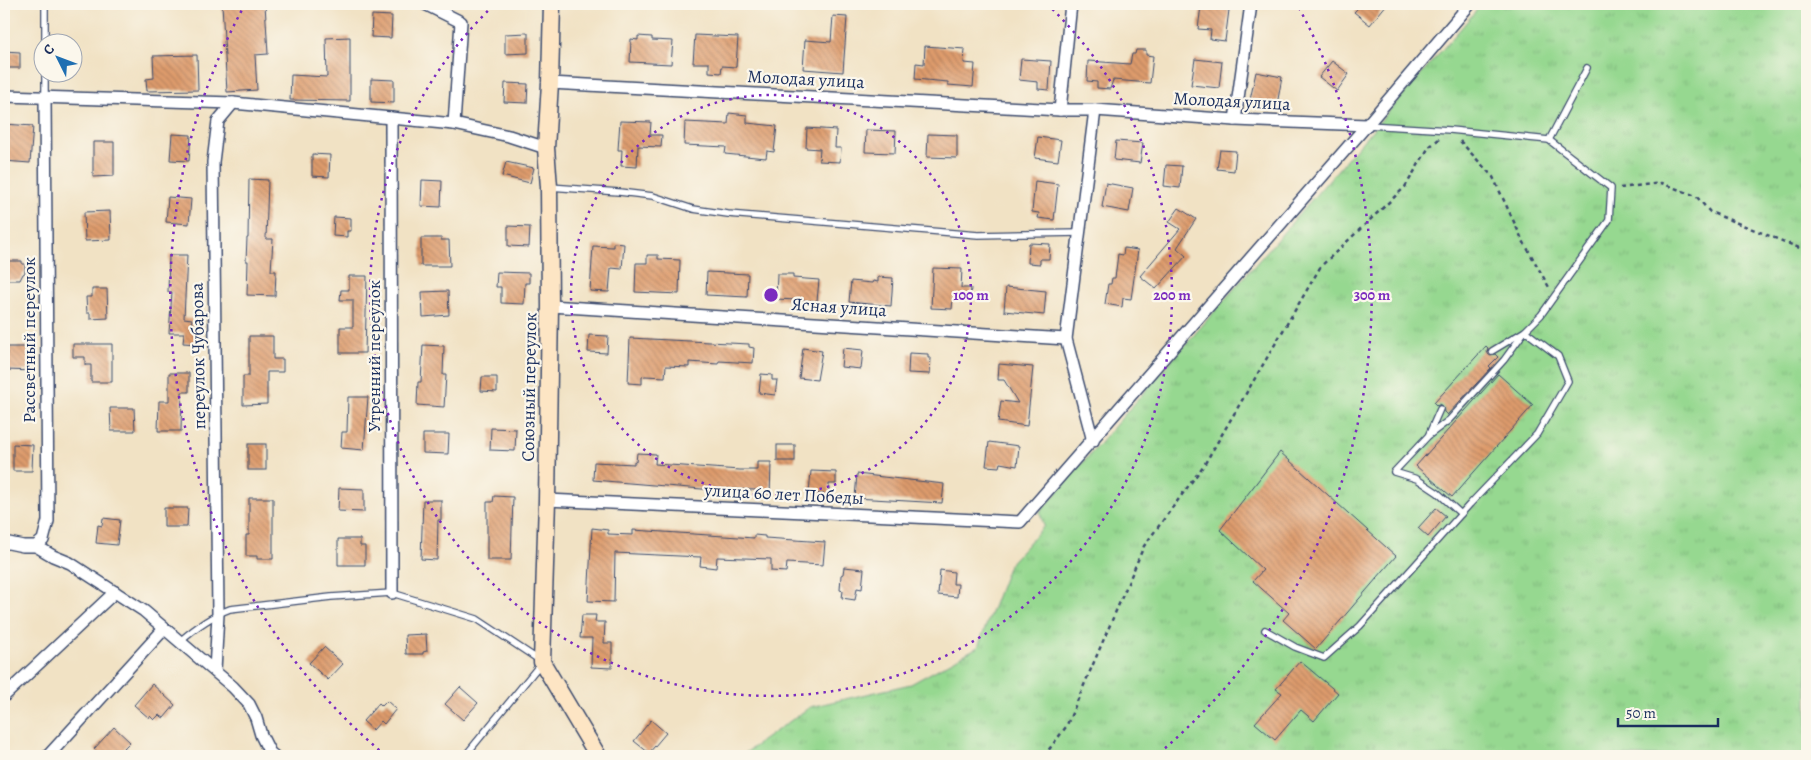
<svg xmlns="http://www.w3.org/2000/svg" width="1811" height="760" viewBox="0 0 1811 760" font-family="Alegreya,serif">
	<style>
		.grass { fill: url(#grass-tufts); stroke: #588477 }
		.building { fill: url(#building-back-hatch) }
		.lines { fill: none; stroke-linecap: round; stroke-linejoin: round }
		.lane-casing { stroke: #3b4a6d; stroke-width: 8 }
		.street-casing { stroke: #3b4a6d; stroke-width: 14 }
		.secondary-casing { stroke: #3b4a6d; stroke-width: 19 }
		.path { stroke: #3b4a6d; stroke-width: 2.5; stroke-dasharray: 4 4; stroke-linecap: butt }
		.lane { stroke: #fff; stroke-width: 5.5 }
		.street { stroke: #fff; stroke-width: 11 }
		.secondary { stroke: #fde5c4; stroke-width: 16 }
		.ring { fill: none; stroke: #7b2cbf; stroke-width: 2.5; stroke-dasharray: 2.5 5 }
		.labels { text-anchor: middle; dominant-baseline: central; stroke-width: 4.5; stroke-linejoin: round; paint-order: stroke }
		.street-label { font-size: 18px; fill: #1b2f5e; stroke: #fbf7ec }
		.centre { fill: #7b2cbf; stroke: #fbf7ec; stroke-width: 2.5 }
		.ring-label { font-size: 15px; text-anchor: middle; font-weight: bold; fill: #7b2cbf; stroke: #fbf7ec; stroke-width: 4.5; stroke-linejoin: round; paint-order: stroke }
	</style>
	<defs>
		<pattern id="grass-tufts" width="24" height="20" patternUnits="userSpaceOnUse" patternTransform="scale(1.25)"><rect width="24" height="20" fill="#96d890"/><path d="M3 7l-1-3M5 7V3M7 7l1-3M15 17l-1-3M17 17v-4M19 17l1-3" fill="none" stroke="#81ba7f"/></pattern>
		<pattern id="building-back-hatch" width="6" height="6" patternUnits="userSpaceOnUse" patternTransform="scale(1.25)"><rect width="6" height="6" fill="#de9b6c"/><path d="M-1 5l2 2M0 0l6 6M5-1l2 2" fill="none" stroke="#b37f5c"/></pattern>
	</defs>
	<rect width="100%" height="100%" fill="#fbf7ec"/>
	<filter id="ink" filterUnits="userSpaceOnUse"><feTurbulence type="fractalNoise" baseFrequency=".02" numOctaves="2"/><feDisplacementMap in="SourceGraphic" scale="10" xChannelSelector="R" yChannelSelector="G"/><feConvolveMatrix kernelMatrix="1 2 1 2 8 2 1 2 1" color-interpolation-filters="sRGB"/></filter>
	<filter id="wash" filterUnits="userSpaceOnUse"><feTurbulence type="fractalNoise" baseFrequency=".0096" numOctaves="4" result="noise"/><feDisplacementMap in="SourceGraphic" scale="20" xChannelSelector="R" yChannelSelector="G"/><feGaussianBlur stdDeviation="1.12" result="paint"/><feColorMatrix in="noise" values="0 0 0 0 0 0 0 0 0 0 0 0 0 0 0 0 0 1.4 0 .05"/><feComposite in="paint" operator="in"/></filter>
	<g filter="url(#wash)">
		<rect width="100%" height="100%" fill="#f1e2c4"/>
		<path class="grass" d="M1482,4H1807V756H741L810,707L911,684L978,647L1009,565L1044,526L1040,512Z"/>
		<g id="blocks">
			<g class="building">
				<path d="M222,4H265L268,54L255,55L257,90L227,92Z"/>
				<path d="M1362,4H1387L1370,25L1354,12Z"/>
				<path d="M1201,6L1229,10L1225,41L1210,39L1211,30L1198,29Z"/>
				<path d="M372,15L392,16L391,38L371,37Z"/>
				<path d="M833,16L847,17L843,72L803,69L805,40L831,42Z"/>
				<path d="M528,33V53L505,54V34Z"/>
				<path d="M695,35L738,37L736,67L722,66L721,73L709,72V63H693Z"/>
				<path d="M638,36L652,37V40L673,41L671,64L630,62L631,39L638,40Z"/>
				<path d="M350,37V101L290,100L291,75L327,77L326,38Z"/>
				<path d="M925,46L965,49L964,63L975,64L973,87L948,85V82L915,79L916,63L924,64Z"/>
				<path d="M1136,50H1146V55L1153,56L1150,83L1113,80L1110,89L1097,88V82L1087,81L1088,61L1130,64L1132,54H1135Z"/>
				<path d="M4,51L20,52V68H4Z"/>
				<path d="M197,55L198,90L147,91L146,79L154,78L153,56Z"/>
				<path d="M1021,59L1051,61L1049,90L1038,89V82L1019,80Z"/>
				<path d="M1195,59L1222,62L1219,88L1191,85Z"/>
				<path d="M1332,61L1349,74L1337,91L1319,77Z"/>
				<path d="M1256,72L1282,77L1277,105L1250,100Z"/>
				<path d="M371,79L394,80V103L371,102Z"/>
				<path d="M505,83L528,84L527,103L504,102Z"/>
				<path d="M729,113L747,115V123L777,126L774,152L767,151L766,158L725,154L726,147L684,145L685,122L728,124Z"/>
				<path d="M620,121L651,122L650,135H662L661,147L638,146L637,167L621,166L622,150H618Z"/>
				<path d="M4,124L33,126L30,163L4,161Z"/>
				<path d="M807,128L836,130L835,148H841L840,162L819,161L820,149L806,148Z"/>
				<path d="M866,130L896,131L895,153L865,152Z"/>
				<path d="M172,134L191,135L189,161L170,160Z"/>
				<path d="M928,134L957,135V158L927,157Z"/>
				<path d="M1038,137L1061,140L1058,161L1035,158Z"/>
				<path d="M1116,141L1143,143L1140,163L1114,160Z"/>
				<path d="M93,142H114V176L93,177Z"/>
				<path d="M1220,150L1236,151L1234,171L1217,169Z"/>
				<path d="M312,154L330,155L329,177L312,176Z"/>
				<path d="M506,162L534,168L530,183L502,176Z"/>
				<path d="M1166,165L1182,166L1180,188L1164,186Z"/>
				<path d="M249,179L268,180L266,239H273L271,271H276L275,296L247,295L248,261H246L247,238H248Z"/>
				<path d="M422,180L442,181L441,207L421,206Z"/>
				<path d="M1035,181L1058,184L1054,220L1038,218L1039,213L1032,212Z"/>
				<path d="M1106,183L1133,188L1129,212L1102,207Z"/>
				<path d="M168,197L191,199L189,224L166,222Z"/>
				<path d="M1179,208L1196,219L1177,248L1186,256L1156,289L1140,276L1180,229L1169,222Z"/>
				<path d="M110,211L111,240L85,241L84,212Z"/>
				<path d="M334,217L351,218V231H347V237L333,236Z"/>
				<path d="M508,226L530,227L529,247L508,246Z"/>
				<path d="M421,238H441V240H449L450,266H421Z"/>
				<path d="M613,243L624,244L622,269L611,268L609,292L590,291L593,246L613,247Z"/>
				<path d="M1029,243L1050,244L1049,259H1040V264L1028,263Z"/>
				<path d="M1124,248L1138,250L1131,299L1123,298L1122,307L1105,304L1108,284H1111L1112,278H1115L1118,254L1123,255Z"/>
				<path d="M169,255H187L184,318L192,319L191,325H198L197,344L183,343L184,333H169L172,292H168Z"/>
				<path d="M647,255H658V259L680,260L679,294L635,292L636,263H647Z"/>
				<path d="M4,261H22V264H25V273L23,274L20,280H4Z"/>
				<path d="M933,268L962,269L961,288H971L970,299L953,298L952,309L931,308Z"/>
				<path d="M497,272L529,273V283H525L524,304L501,303V287H496Z"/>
				<path d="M707,272L748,274L747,297L706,295Z"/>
				<path d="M777,274H793V278L819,280L817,301L776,299Z"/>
				<path d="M349,276H367L365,353H340V327H353V300H340L341,290H349Z"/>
				<path d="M878,277L893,278L891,306L849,302L851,281L872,283L873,281L878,282Z"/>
				<path d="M1006,287L1046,291L1044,315L1004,311Z"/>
				<path d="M92,289H107L108,318L90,319V313H87L86,297H92Z"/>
				<path d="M448,291L449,315L423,317L422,292Z"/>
				<path d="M589,335L608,336L607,353L588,352Z"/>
				<path d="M249,336H273V359H283V372H267V404L243,405V376H249Z"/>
				<path d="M630,338L749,344V347L754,348L753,363L719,361L718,364L689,362V367L666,366L665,377L645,376L642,377V384L628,383Z"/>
				<path d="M73,344H112V382H91V365H85V357H73Z"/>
				<path d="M423,345L444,346L443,375H446L444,407L417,405L418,382H421Z"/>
				<path d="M1486,346L1488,348L1487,352L1489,355L1495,354L1498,357L1489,366L1491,368L1447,415L1444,412L1443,406L1440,404L1437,406L1434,403Z"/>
				<path d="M7,347H28V354H34V371L7,370Z"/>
				<path d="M803,348L822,351L817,380L799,378Z"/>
				<path d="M843,348L863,350L861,369L841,367Z"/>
				<path d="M909,353L928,354V358H931L930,374L908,373Z"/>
				<path d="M999,364L1033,367L1027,426L998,422L1001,401L1018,403L1004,380H998Z"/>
				<path d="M169,373H189V392H182L181,431H158L159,401H169Z"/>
				<path d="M761,374L772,375V380H777L775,395L759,393Z"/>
				<path d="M1498,374L1533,405L1452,497L1416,466Z"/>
				<path d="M482,377H497V392L481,391Z"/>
				<path d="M348,397H368L364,450L341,448L342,432H347Z"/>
				<path d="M110,408H134L135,431H111Z"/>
				<path d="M491,428L516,429L515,451L490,450Z"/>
				<path d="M423,434H449L448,454L423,453Z"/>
				<path d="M989,442L1019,446L1017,466L1000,463L999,467L986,466Z"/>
				<path d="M13,444L33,445L32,471H13Z"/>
				<rect x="248" y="444" width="18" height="26"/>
				<rect x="777" y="445" width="18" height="16"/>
				<path d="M1280,452L1396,556L1316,649L1283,620L1289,613L1253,581L1263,570L1220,530Z"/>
				<path d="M637,453L656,454L655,464L740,470H757V462H771L770,498H756V490L726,489V491L593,480L594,462L634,464V461L636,462Z"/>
				<path d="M811,471L836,472V484H829V494L809,493Z"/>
				<path d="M857,474L944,484L942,503L855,498Z"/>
				<path d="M339,488L364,489V512L338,511Z"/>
				<path d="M494,496L513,497L511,560H487V502H493Z"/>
				<path d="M249,498H273V559H257V556H246V535H249Z"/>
				<path d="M423,500H441V520H438L437,560L421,559Z"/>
				<path d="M164,508H188L187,527H164Z"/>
				<path d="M1436,508L1446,516L1428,537L1418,528Z"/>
				<path d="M103,518L120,520L117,545L96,543L98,525L102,526Z"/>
				<path d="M592,528L608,530V534L633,535V530L754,538V535L765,536V538L825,542L823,565L787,563L786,572L771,571V559L717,557L716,568L700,566L701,557L615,553L614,602L588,601Z"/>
				<path d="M338,539H360V546H365V565H338Z"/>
				<path d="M844,567L864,569L862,589L857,588L855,600L842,598L843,591L840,590L841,575L843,574Z"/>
				<path d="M940,570L954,572L953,584H958L957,597L938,595Z"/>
				<path d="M582,615H596L595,622H605L604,643H612V668L591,667L592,638H580Z"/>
				<path d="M426,634L427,651L423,652V654H406L405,635Z"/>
				<path d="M324,647L343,664L328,680L309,663Z"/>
				<path d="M1300,661L1338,693L1314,721L1301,710L1275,740L1255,723L1282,693L1276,689Z"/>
				<path d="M152,684L175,705L164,718L159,715L154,720L150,716L149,718L134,705Z"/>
				<path d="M460,687L478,703L463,720L445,704Z"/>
				<path d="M387,701L396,709L384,724L381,721L373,730L363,721L379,703L382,706Z"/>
				<path d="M651,720L666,733L649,753L634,741Z"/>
				<path d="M114,727L130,742L124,748L133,756H101L94,749Z"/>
			</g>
		</g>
	</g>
	<g filter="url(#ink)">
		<use href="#blocks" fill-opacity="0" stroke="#3b4a6d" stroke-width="1"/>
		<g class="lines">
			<g class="lane-casing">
				<g id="lane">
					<path d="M45,42V4"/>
					<path d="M45,97V72"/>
					<path d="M1368,125L1450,130L1549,140L1611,188L1609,220L1541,315L1525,331L1504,360L1449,420L1428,436L1394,472L1417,479L1438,493L1461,514"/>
					<path d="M1549,140L1587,68"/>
					<path d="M550,187L619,192L653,196L693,209L728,214L978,235L1080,233"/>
					<path d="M1429,434L1440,409"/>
					<path d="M1265,630L1295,647L1324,658L1360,626L1470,504L1537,434L1568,381L1558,356L1525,331L1492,351"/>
					<path d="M180,641C195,628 211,616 230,609L331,597L392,593L477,619L542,662L465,756"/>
				</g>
			</g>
			<g class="street-casing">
				<g id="street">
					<path d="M425,4L461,22L454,124"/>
					<path d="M550,83L1060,110H1095L1235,120L1367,125"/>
					<path d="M4,96L233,103L391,118L454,124L509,136L546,148"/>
					<path d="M1060,110L1071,4"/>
					<path d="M391,118L392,593"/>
					<path d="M1235,120L1251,4"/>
					<path d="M550,306L1066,339"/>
					<path d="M1093,441L1066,339L1095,110"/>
					<path d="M547,500L1020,522L1367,125L1470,4"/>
					<path d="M4,542L23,546H36L43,540L48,521L45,97"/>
					<path d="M36,546L53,556L70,563L144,611L233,687L249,704L256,718L261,735L270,753L274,756"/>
					<path d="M215,671L218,614L213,162L218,121L233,103"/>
					<path d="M4,696L115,592"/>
					<path d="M48,756L164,629"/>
				</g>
			</g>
			<g class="secondary-casing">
				<path id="secondary" d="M552,4L550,83L546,148L549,187L550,306L547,500L542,662L598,756"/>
			</g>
			<g class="path">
				<path d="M1797,4L1802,10L1807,11"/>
				<path d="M1460,141L1493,177L1521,237L1550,289"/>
				<path d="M1620,188L1661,183L1696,196L1710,212L1807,251"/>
				<path d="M1044,756L1066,727L1144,546L1204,465L1321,266L1405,187L1429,147L1439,139"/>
			</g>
			<use href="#lane" class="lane"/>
			<use href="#street" class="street"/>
			<use href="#secondary" class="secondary"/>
		</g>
	</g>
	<g class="ring">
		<circle cx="771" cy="295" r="200"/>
		<path d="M1047 4A401 401 0 1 1 495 4"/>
		<path d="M385 755A601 601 0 0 1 243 8M1299 8A601 601 0 0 1 1157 755"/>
	</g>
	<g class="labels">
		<g class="street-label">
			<text transform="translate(806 79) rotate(3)">Молодая улица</text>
			<text transform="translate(1232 101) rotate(3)">Молодая улица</text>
			<text transform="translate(839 307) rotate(4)">Ясная улица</text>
			<text transform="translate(29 340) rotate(-90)">Рассветный переулок</text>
			<text transform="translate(198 356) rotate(-91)">переулок Чубарова</text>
			<text transform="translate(374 356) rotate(-90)">Утренний переулок</text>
			<text transform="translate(529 387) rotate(-89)">Союзный переулок</text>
			<text transform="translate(784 494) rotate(3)">улица 60 лет Победы</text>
		</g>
	</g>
	<circle cx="771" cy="295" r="8" class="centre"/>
	<g class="ring-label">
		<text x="971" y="300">100 m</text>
		<text x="1172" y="300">200 m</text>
		<text x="1372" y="300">300 m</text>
	</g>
	<rect width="1811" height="760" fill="none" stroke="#fbf7ec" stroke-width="20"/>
	<g transform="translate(58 58) rotate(312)"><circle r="24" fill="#fbf7ec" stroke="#a1a7b3"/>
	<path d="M0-4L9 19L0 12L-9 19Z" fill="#1f6fb2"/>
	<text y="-8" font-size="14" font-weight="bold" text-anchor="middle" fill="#1b2f5e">С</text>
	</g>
	<path d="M1618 718v8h100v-8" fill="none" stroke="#1b2f5e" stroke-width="2.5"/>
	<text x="1626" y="718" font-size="15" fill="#1b2f5e" stroke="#fbf7ec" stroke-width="4" paint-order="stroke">50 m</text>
</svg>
